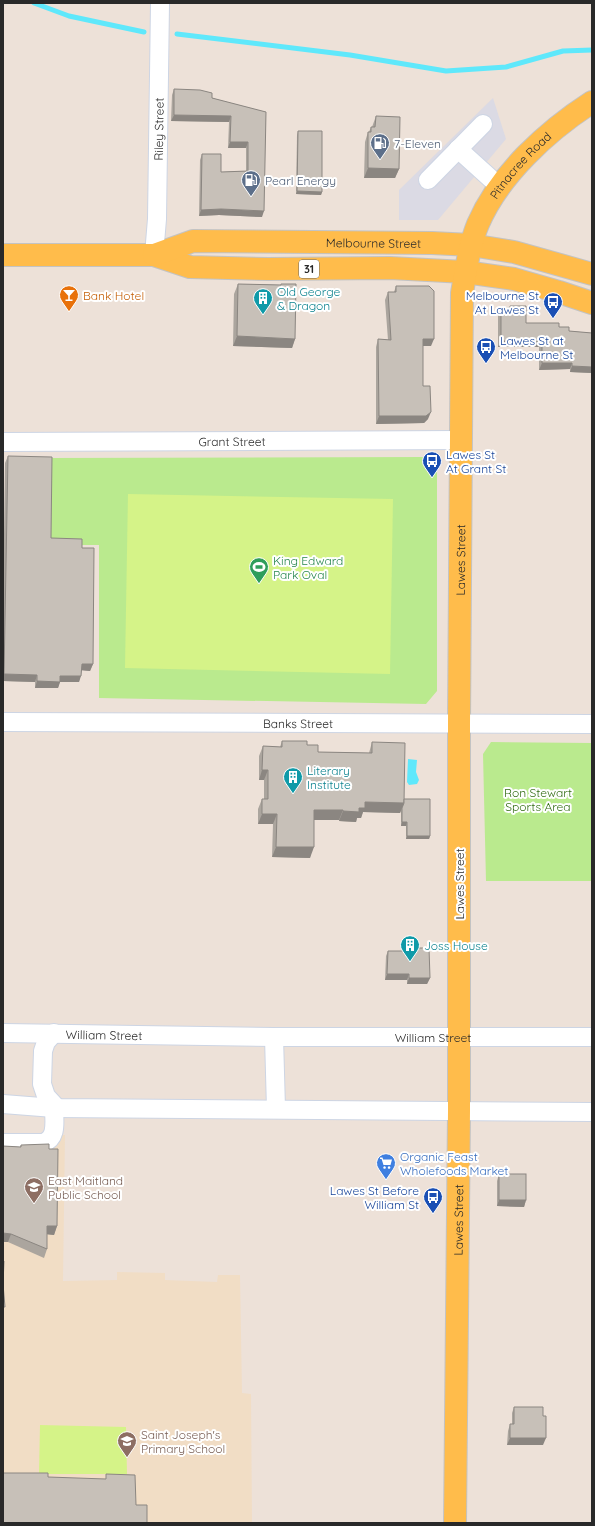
<svg xmlns="http://www.w3.org/2000/svg" width="595" height="1526" viewBox="0 0 595 1526" font-family="Quicksand,sans-serif">
	<style>
		.industrial { fill: #dbdae4 }
		.education { fill: #f1ddc5 }
		.green { fill: #baea8e }
		.pitch { fill: #d5f388 }
		.water { fill: #5fe8fb }
		.lines { fill: none; stroke-linecap: round; stroke-linejoin: round }
		.stream { stroke: #5fe8fb; stroke-width: 5 }
		.minor-casing { stroke: #cdd5e4; stroke-width: 20 }
		.major-casing { stroke: #c3c3c3; stroke-width: 24 }
		.minor { stroke: #fff; stroke-width: 18 }
		.major { stroke: #ffbc4b; stroke-width: 22 }
		.wall { fill: #aba59e }
		.shaded-wall { fill: #8b8681 }
		.building { fill: #c7c0b8; stroke: #8b8681 }
		.labels { text-anchor: middle; dominant-baseline: central; stroke-width: 4; stroke-linejoin: round; paint-order: stroke }
		.shield { fill: #fff; stroke: #696969; stroke-width: 1 }
		.shield-label { font-size: 11px; font-weight: bold; fill: #292929 }
		.street-label { font-size: 12px; fill: #292929; stroke: #fff }
		.service-label { font-size: 12px; fill: #4e5e75; stroke: #fff; text-anchor: start }
		.culture-label { font-size: 12px; fill: #0d838f; stroke: #fff; text-anchor: start }
		.food-label { font-size: 12px; fill: #c56008; stroke: #fff; text-anchor: start }
		.transit-label { font-size: 12px; fill: #164399; stroke: #fff; text-anchor: end }
		.leisure-label { font-size: 12px; fill: #27864d; stroke: #fff; text-anchor: start }
		.park-label { font-size: 12px; fill: #316c12; stroke: #fff }
		.shop-label { font-size: 12px; fill: #366cbe; stroke: #fff; text-anchor: start }
		.education-label { font-size: 12px; fill: #785e54; stroke: #fff; text-anchor: start }
	</style>
	<rect width="100%" height="100%" fill="#ede1d8"/>
	<path class="industrial" d="M493,98L506,139L438,220H399V190Z"/>
	<path class="education" d="M3,1135H65L63,1281L117,1280V1272L165,1273V1280L217,1282L218,1275H240L242,1393L251,1394L252,1523H3Z"/>
	<g class="green">
		<path d="M425,457L437,467V691L426,704L99,698V545H47L48,458Z"/>
		<path d="M491,742L592,743V881H486L483,754Z"/>
	</g>
	<g class="pitch">
		<path d="M128,494L393,499L390,674L125,668Z"/>
		<path d="M40,1425L126,1427L127,1474H39Z"/>
	</g>
	<path class="water" d="M408,759L417,760L416,772L419,780L417,784L409,785L407,782Z"/>
	<g class="lines">
		<g class="stream">
			<path d="M34,3L69,16L144,32"/>
			<path d="M177,34L350,55L446,71L506,67L563,51L592,50"/>
		</g>
		<g class="minor-casing">
			<g id="minor">
				<path d="M458,149L500,187"/>
				<path d="M428,180L483,124"/>
				<path id="s1" d="M154,255L157,219L160,3"/>
				<path id="s2" d="M3,442L460,440"/>
				<path id="s3" d="M3,722L592,724"/>
				<path id="s4" d="M3,1033L274,1037H592"/>
				<path d="M54,1033L46,1042L43,1051L42,1084L46,1096L57,1108"/>
				<path d="M274,1037L276,1109"/>
				<path d="M3,1104L54,1108L592,1112"/>
				<path d="M3,1143H43C58,1138 54,1121 54,1108"/>
			</g>
		</g>
		<g class="major-casing">
			<g id="major">
				<path d="M3,255H154L190,267L268,269L390,268L465,272L514,279L559,292L592,303"/>
				<path id="s5" d="M154,255L193,241L432,243L471,245L514,252L592,274"/>
				<path id="s6" d="M455,1523L459,1111V723L462,293C466,270 469,246 478,224C499,175 547,131 592,102"/>
			</g>
		</g>
		<use href="#minor" class="minor"/>
		<use href="#major" class="major"/>
	</g>
	<g class="wall">
		<path d="M174,89L212,98L266,112L262,217L219,215L199,216L200,160L202,154L221,172L246,171V148H228L229,122L171,121L172,95Z"/>
		<path d="M376,116L399,169L395,178H364L365,142L368,132H369L371,127H372Z"/>
		<path d="M298,131L322,192L321,195L296,194L297,135Z"/>
		<path d="M238,284L281,285V284L295,339L292,348L233,346L234,294Z"/>
		<path d="M396,286L431,346H423V386L428,419L424,423L376,424V347L378,339L388,340L385,300L388,292H394Z"/>
		<path d="M510,306L526,323L559,327L569,331L592,333V373L570,372V369L539,370V347H498V315L501,308H510Z"/>
		<path d="M8,456L51,538L82,548L93,664L90,671L81,670L79,682H60L58,688H35V682L3,681V606L5,463Z"/>
		<path d="M282,741L307,745L318,752L369,753L372,742L404,799L430,836L429,839H406V826H401V811L400,813L363,812L361,818H357L356,822L339,821V820H314L310,858L272,857L273,824H258V809L262,799H264V780H259V756L263,746L280,747Z"/>
		<path d="M403,948L430,978L427,984H407V980H385L386,956L388,951H402Z"/>
		<path d="M21,1145L49,1149L57,1226L54,1235L47,1234V1249L44,1258L8,1242H3V1146L20,1147Z"/>
		<path d="M499,1174L526,1200L524,1207L497,1206V1181Z"/>
		<path d="M514,1407L543,1445H507L508,1431L510,1424H512V1413Z"/>
	</g>
	<g class="shaded-wall">
		<path d="M174,115L231,116L229,122L171,121Z"/>
		<path d="M230,142H248L246,148H228Z"/>
		<path d="M368,168L399,169L395,178H364Z"/>
		<path d="M297,191L322,192L321,195L296,194Z"/>
		<path d="M221,209L264,211L262,217L219,215L199,216L201,210Z"/>
		<path d="M237,336L295,339L292,348L233,346Z"/>
		<path d="M423,339H434L431,346H421Z"/>
		<path d="M501,341H542L539,347H498Z"/>
		<path d="M542,363H572L570,369L539,370Z"/>
		<path d="M572,366L592,367V373L570,372Z"/>
		<path d="M431,412L428,419L424,423L376,424L379,416Z"/>
		<path d="M82,664H93L90,671L79,670Z"/>
		<path d="M4,674L37,675L35,682L3,681V678Z"/>
		<path d="M60,676H81L79,682H60L58,688H35L37,681Z"/>
		<path d="M262,770H268L264,780H259Z"/>
		<path d="M365,802L404,803L400,813L363,812L361,818H357L356,822L339,821L343,811L359,808Z"/>
		<path d="M314,810H343L339,820H311Z"/>
		<path d="M262,814H277L273,824H258Z"/>
		<path d="M402,822H407L406,826H401Z"/>
		<path d="M407,836H430L429,839H406Z"/>
		<path d="M276,847H314L310,858L272,857Z"/>
		<path d="M387,974H409L407,980H385Z"/>
		<path d="M409,978H430L427,984H407Z"/>
		<path d="M499,1200H526L524,1207L497,1206Z"/>
		<path d="M47,1226H57L54,1235L44,1234Z"/>
		<path d="M3,1233L11,1234L8,1242H3Z"/>
		<path d="M510,1438H546L543,1445H507Z"/>
	</g>
	<g class="building">
		<path d="M174,89L200,90L212,93V98L266,112L264,211L221,209L201,210L202,154H221V172L248,171V142H230L231,116L174,115Z"/>
		<path d="M376,116L400,117L399,169L368,168V132H371V127H375Z"/>
		<path d="M298,131H322V192L297,191Z"/>
		<path d="M238,284L281,285V284H296L295,339L237,336Z"/>
		<path d="M396,286H429L434,291V339H423V386H430L431,412L426,416H379L378,339L391,340L388,292H396Z"/>
		<path d="M510,306H526V323H559V327H569V331L592,333V367L572,366V363H542V341H501V308H510Z"/>
		<path d="M8,456L52,457L51,538L82,539V548H94L93,664H82L81,676H60V682L37,681V675L4,674Z"/>
		<path d="M282,741H307V745H318V752L372,753V742L405,743L404,803L365,802V808H359V812L343,811V810H314V847H276L277,814H262V799H268V770H262L263,746L282,747Z"/>
		<path d="M404,799H430V836H407V822H402V808L404,803Z"/>
		<path d="M403,948H429L430,978H409V974H387L388,951H403Z"/>
		<path d="M49,1144V1149H58L57,1226H47V1249L11,1234L3,1233V1146L21,1147V1145Z"/>
		<rect x="499" y="1174" width="27" height="26"/>
		<path d="M3,1261H4L3,1284L5,1307H3Z"/>
		<path d="M514,1407H543V1416H546V1438H510V1424H514Z"/>
		<path d="M3,1473H48V1477L106,1479V1474L135,1475L136,1505H147V1523H3Z"/>
	</g>
	<defs>
		<g id="fuel-pin" transform="scale(1)"><path d="M0 17L-7.5 6A9.5 9.5 0 1 1 7.5 6Z" fill="#5c6f8a" stroke="#fff"/><path d="M-5.5-6h7V0h2V4h1.3V-2.5L3-4.5l.8-.8L6-3V5H2.5V1h-1V6h-7ZM-4.2-4.7v3.2H.2V-4.7Z" fill="#fff"/></g>
		<g id="bar-pin" transform="scale(1)"><path d="M0 17L-7.5 6A9.5 9.5 0 1 1 7.5 6Z" fill="#e8710a" stroke="#fff"/><path d="M-6-5H6L.8 .8V4.5H3.5V6h-7V4.5H-.8V.8Z" fill="#fff"/></g>
		<g id="building-pin" transform="scale(1)"><path d="M0 17L-7.5 6A9.5 9.5 0 1 1 7.5 6Z" fill="#0f9aa8" stroke="#fff"/><path d="M-4-6H4V6H1V3H-1V6H-4ZM-2.5-4.3h1.7v1.8h-1.7ZM.8-4.3h1.7v1.8H.8ZM-2.5-1h1.7V.8h-1.7ZM.8-1h1.7V.8H.8Z" fill="#fff"/></g>
		<g id="bus-pin" transform="scale(1)"><path d="M0 17L-7.5 6A9.5 9.5 0 1 1 7.5 6Z" fill="#1a4fb4" stroke="#fff"/><path d="M-5-6H5V4H4V6H2V4H-2V6H-4V4H-5ZM-3.5-4V0h7V-4ZM-3.5 1.2v1.5H-2V1.2ZM2 1.2v1.5H3.5V1.2Z" fill="#fff"/></g>
		<g id="stadium-pin" transform="scale(1)"><path d="M0 17L-7.5 6A9.5 9.5 0 1 1 7.5 6Z" fill="#2e9e5b" stroke="#fff"/><path d="M0-5a6.5 5 0 1 0 0 10a6.5 5 0 1 0 0-10ZM-3.5-1.8h7v3.6h-7Z" fill="#fff"/></g>
		<g id="supermarket-pin" transform="scale(1)"><path d="M0 17L-7.5 6A9.5 9.5 0 1 1 7.5 6Z" fill="#3f7fe0" stroke="#fff"/><path d="M-6-5.5h2.5l.6 2H6L4.5 2H-2.5L-4.4-4H-6ZM-1.5 3.2a1.3 1.3 0 1 0 .1 0ZM3 3.2a1.3 1.3 0 1 0 .1 0Z" fill="#fff"/></g>
		<g id="school-pin" transform="scale(1)"><path d="M0 17L-7.5 6A9.5 9.5 0 1 1 7.5 6Z" fill="#8d6e63" stroke="#fff"/><path d="M0-5L7-2L0 1L-7-2ZM-4 1L0 2.5L4 1V4Q0 6-4 4Z" fill="#fff"/></g>
	</defs>
	<g fill-rule="evenodd">
		<use href="#fuel-pin" x="380" y="143"/>
		<use href="#fuel-pin" x="251" y="180"/>
		<use href="#bar-pin" x="69" y="295"/>
		<use href="#building-pin" x="263" y="298"/>
		<use href="#bus-pin" x="553" y="302"/>
		<use href="#bus-pin" x="486" y="347"/>
		<use href="#bus-pin" x="432" y="461"/>
		<use href="#stadium-pin" x="259" y="567"/>
		<use href="#building-pin" x="293" y="777"/>
		<use href="#building-pin" x="410" y="945"/>
		<use href="#supermarket-pin" x="386" y="1163"/>
		<use href="#school-pin" x="34" y="1187"/>
		<use href="#bus-pin" x="433" y="1197"/>
		<use href="#school-pin" x="127" y="1441"/>
	</g>
	<g class="labels">
		<rect class="shield" x="299" y="260" width="20" height="18" rx="3"/>
		<g class="shield-label">
			<text x="309" y="269">31</text>
		</g>
		<g class="street-label">
			<text stroke="none"><textPath href="#s1" startOffset="126">Riley Street</textPath></text>
			<text stroke="none"><textPath href="#s6" startOffset="1374">Pitnacree Road</textPath></text>
			<text stroke="none"><textPath href="#s5" startOffset="222">Melbourne Street</textPath></text>
			<text stroke="none"><textPath href="#s2" startOffset="229">Grant Street</textPath></text>
			<text stroke="none"><textPath href="#s6" startOffset="963">Lawes Street</textPath></text>
			<text stroke="none"><textPath href="#s3" startOffset="295">Banks Street</textPath></text>
			<text transform="translate(459 884) rotate(-90)">Lawes Street</text>
			<text stroke="none"><textPath href="#s4" startOffset="101">William Street</textPath></text>
			<text stroke="none"><textPath href="#s4" startOffset="430">William Street</textPath></text>
			<text stroke="none"><textPath href="#s6" startOffset="303">Lawes Street</textPath></text>
		</g>
		<g class="service-label">
			<text x="394" y="143">7-Eleven</text>
			<text x="265" y="180">Pearl Energy</text>
		</g>
		<g class="culture-label">
			<text x="277" y="291">Old George<tspan x="277" dy="14">&amp; Dragon</tspan></text>
			<text x="307" y="770">Literary<tspan x="307" dy="14">Institute</tspan></text>
			<text x="424" y="945">Joss House</text>
		</g>
		<g class="food-label">
			<text x="83" y="295">Bank Hotel</text>
		</g>
		<g class="transit-label">
			<text x="539" y="295">Melbourne St<tspan x="539" dy="14">At Lawes St</tspan></text>
			<text x="500" y="340" text-anchor="start">Lawes St at<tspan x="500" dy="14">Melbourne St</tspan></text>
			<text x="446" y="454" text-anchor="start">Lawes St<tspan x="446" dy="14">At Grant St</tspan></text>
			<text x="419" y="1190">Lawes St Before<tspan x="419" dy="14">William St</tspan></text>
		</g>
		<g class="leisure-label">
			<text x="273" y="560">King Edward<tspan x="273" dy="14">Park Oval</tspan></text>
		</g>
		<g class="park-label">
			<text x="538" y="792">Ron Stewart<tspan x="538" dy="14">Sports Area</tspan></text>
		</g>
		<g class="shop-label">
			<text x="400" y="1156">Organic Feast<tspan x="400" dy="14">Wholefoods Market</tspan></text>
		</g>
		<g class="education-label">
			<text x="48" y="1180">East Maitland<tspan x="48" dy="14">Public School</tspan></text>
			<text x="141" y="1434">Saint Joseph's<tspan x="141" dy="14">Primary School</tspan></text>
		</g>
	</g>
	<rect width="595" height="1526" fill="none" stroke="#292929" stroke-width="8"/>
</svg>
